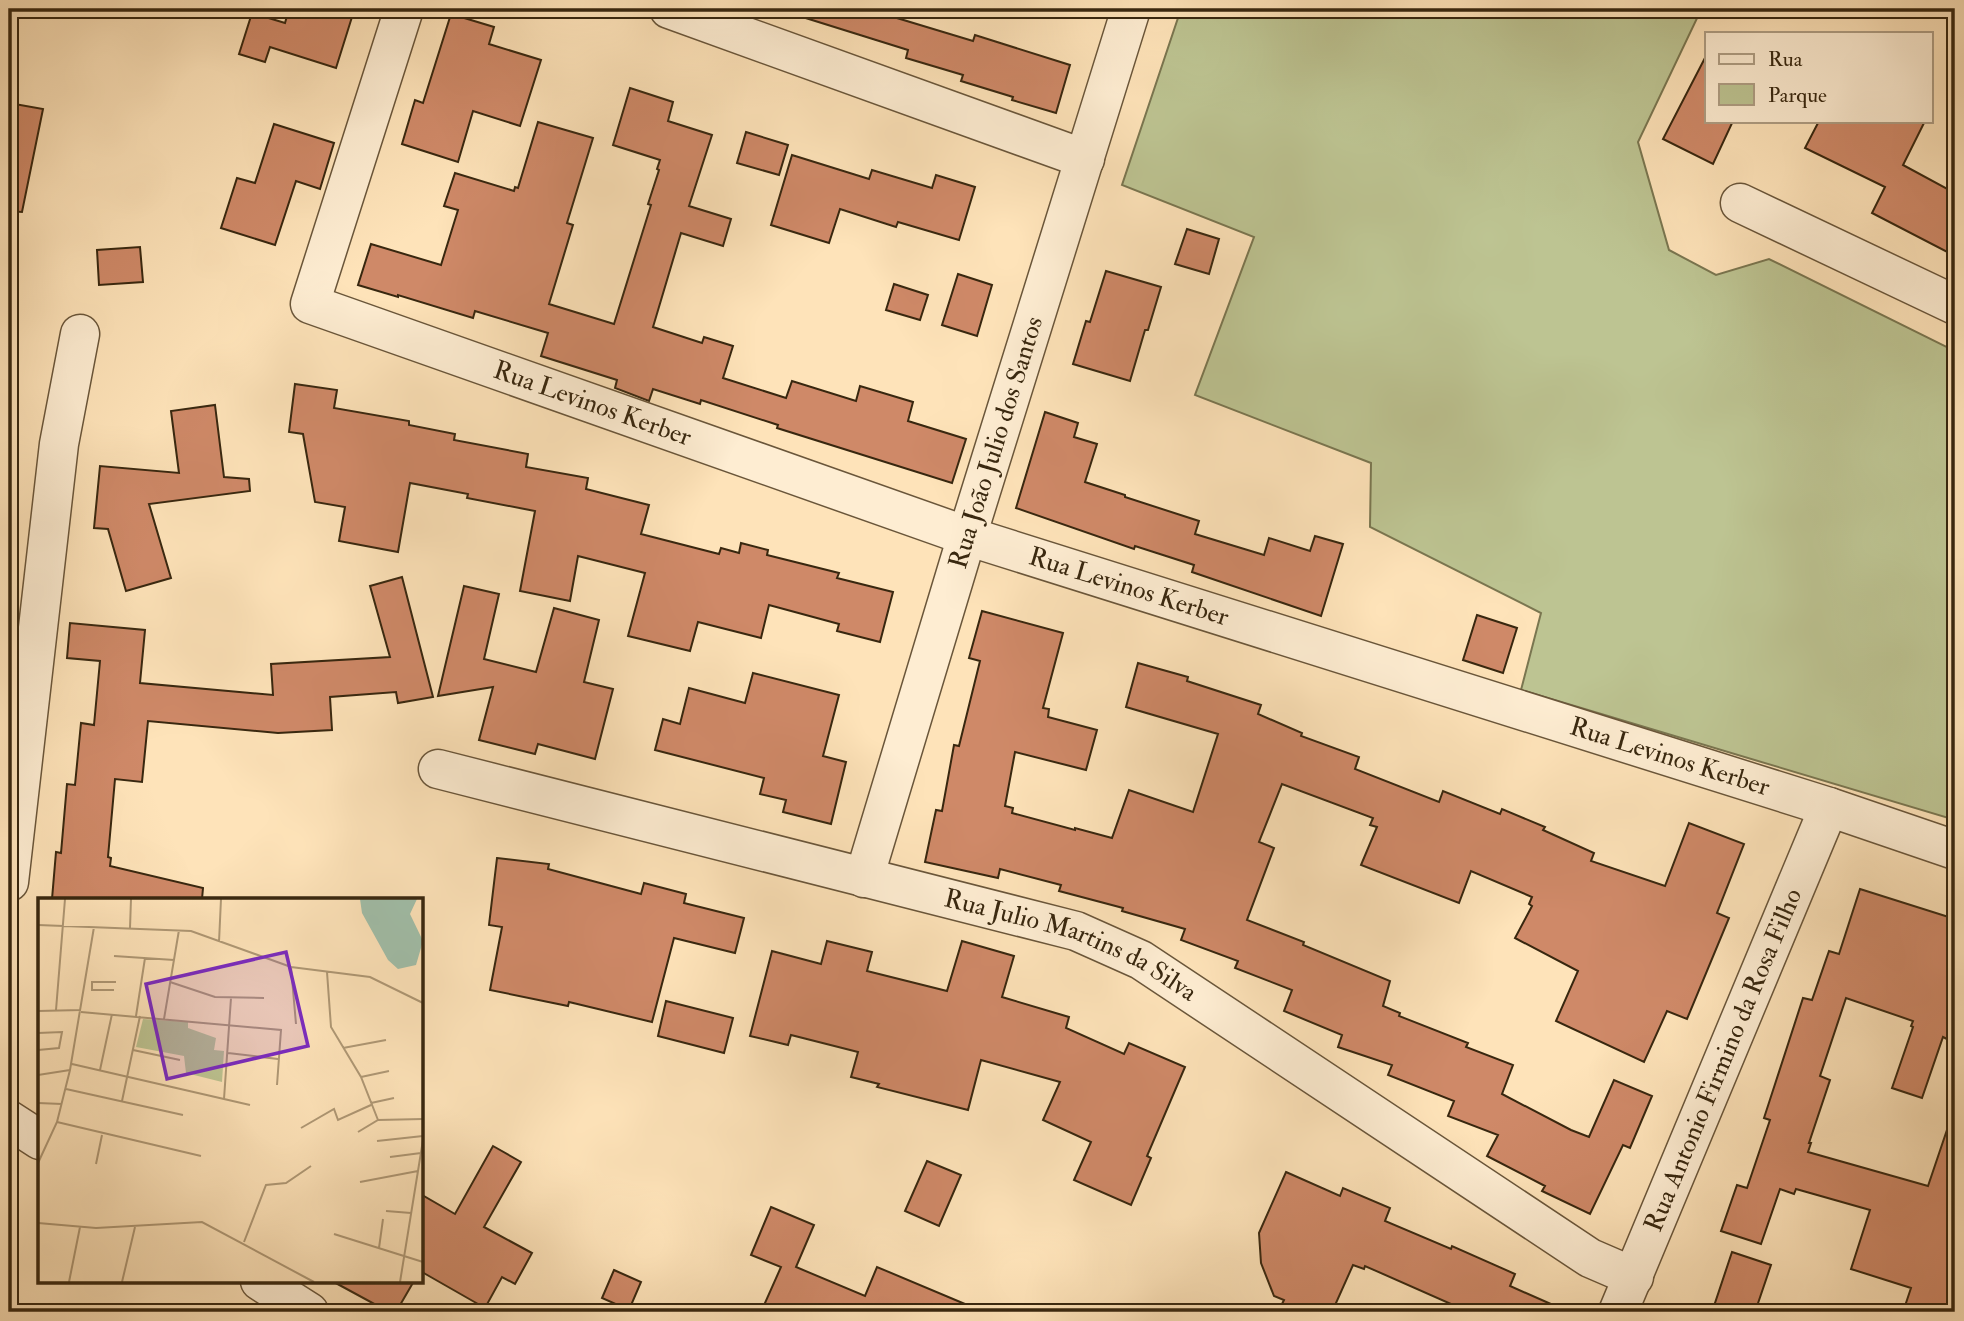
<svg xmlns="http://www.w3.org/2000/svg" width="1964" height="1321" viewBox="0 0 1964 1321" font-family="'IM FELL Double Pica',serif">
	<style>
		.green { fill: #bdc492; stroke: #7a7650; stroke-width: 2 }
		.building { fill: #cf8968; stroke: #38270f; stroke-width: 2 }
		.lines { fill: none; stroke-linecap: round; stroke-linejoin: round }
		.minor-casing { stroke: #6a563a; stroke-width: 41 }
		.tertiary-casing { stroke: #6a563a; stroke-width: 41 }
		.minor { stroke: #feedd2; stroke-width: 38 }
		.tertiary { stroke: #feedd2; stroke-width: 38 }
		.labels { text-anchor: middle; dominant-baseline: central; stroke-width: 5; stroke-linejoin: round; paint-order: stroke }
		.street-label { font-size: 26px; fill: #38270f; stroke: #feedd2 }
		.inset-road { fill: none; stroke: #af9875; stroke-width: 2 }
		.view { fill: #7b2cbf; fill-opacity: 0.15; stroke: #7b2cbf; stroke-width: 3.5 }
		.inset-edge { fill: none; stroke: #38270f; stroke-width: 3.5 }
	</style>
	<rect width="100%" height="100%" fill="#fee3b9"/>
	<filter id="stains"><feTurbulence type="fractalNoise" baseFrequency=".00286" numOctaves="4"/><feColorMatrix values="0 0 0 0 .2 0 0 0 0 .09 0 0 0 0 .02 0 0 0 .5 -.17"/></filter>
	<radialGradient id="worn" r=".72"><stop offset=".6" stop-color="#630" stop-opacity="0"/><stop offset="1" stop-color="#630" stop-opacity=".3"/></radialGradient>
	<path class="green" d="M1181,9H1694L1700,12L1638,142L1669,250L1716,275L1769,259L1955,351V820L1521,690L1541,613L1370,527L1371,463L1195,395L1254,237L1122,185Z"/>
	<g class="building">
		<path d="M289,9H327L352,17L336,68L270,47L265,62L239,54L252,13L285,23Z"/>
		<path d="M797,9H889L887,15L973,41L975,35L1070,65L1056,113L1012,100L1013,97L961,81L963,75L906,58L908,50L796,15Z"/>
		<path d="M451,14L494,27L489,44L541,60L520,126L473,111L458,162L402,144L415,100L423,103Z"/>
		<path d="M1707,54V121H1733L1713,164L1663,139Z"/>
		<path d="M630,88L673,102L668,121L712,135L689,206L731,219L723,246L681,233L653,327L702,343L704,337L733,346L723,378L786,398L792,381L856,401L860,386L913,402L908,421L966,439L952,483L777,428L778,425L701,400L700,404L653,389L649,401L615,388L617,380L541,356L548,333L475,311L473,318L398,295V297L358,285L371,244L441,265L458,210L444,206L455,173L514,191L515,187L518,188L538,122L593,138L567,223L573,225L549,304L614,324L651,205L648,204L659,170L657,169L660,160L613,145Z"/>
		<path d="M9,103L43,109L22,212L9,211Z"/>
		<path d="M1819,121H1925L1903,165L1955,193V256L1872,213L1885,187L1805,148Z"/>
		<path d="M274,124L334,143L320,189L296,181L275,245L221,228L237,178L255,183Z"/>
		<path d="M746,132L788,145L779,175L737,163Z"/>
		<path d="M792,155L869,179L872,170L932,188L936,175L975,187L959,240L898,222L896,227L840,209L829,243L771,225Z"/>
		<path d="M1187,229L1219,239L1209,274L1175,264Z"/>
		<path d="M140,247L143,282L99,285L97,250Z"/>
		<path d="M1106,271L1161,287L1148,330H1145L1130,381L1073,364L1086,321L1090,322Z"/>
		<path d="M958,274L992,285L977,336L942,325Z"/>
		<path d="M894,284L928,295L920,320L886,310Z"/>
		<path d="M295,384L337,390L334,408L409,421V425L455,434L454,440L528,454L526,467L588,478L586,489L649,505L641,534L719,554L721,548L739,553L741,543L768,550L767,555L839,573L837,578L893,592L880,642L837,631L839,624L769,605L761,638L698,622L690,651L628,636L645,573L578,556L570,601L520,591L535,511L467,498L468,494L410,483L398,552L339,541L345,507L315,502L303,434L289,432Z"/>
		<path d="M215,405L224,477L249,479L250,491L149,504L171,578L126,591L108,529L94,528L100,466L179,473L171,411Z"/>
		<path d="M1045,412L1078,423L1074,437L1097,444L1085,482L1125,495V497L1199,521L1195,534L1264,555L1269,538L1310,551L1315,536L1343,544L1321,616L1192,572L1194,565L1135,546L1134,549L1016,508Z"/>
		<path d="M402,577L433,697L398,703L396,692L330,697L332,730L278,733L148,721L142,782L115,779L108,857L111,858L110,866L203,888L202,899H52L56,852L61,853L67,784L75,785L81,723L94,725L100,661L67,658L70,623L145,630L140,683L273,695L271,664L390,657L370,586Z"/>
		<path d="M464,586L499,594L484,659L536,672L554,608L599,620L584,682L613,689L595,759L538,744L535,754L479,740L493,687L438,696Z"/>
		<path d="M982,611L1063,633L1043,708L1049,709L1048,717L1097,730L1086,770L1015,752L1005,806L1013,808L1012,813L1075,830V828L1112,838L1129,790L1193,812L1218,734L1126,707L1138,663L1188,677L1187,681L1261,705L1258,714L1302,733L1301,736L1359,757L1355,769L1439,802L1443,791L1500,814L1502,809L1545,827L1543,830L1594,853L1591,861L1665,886L1689,823L1744,844L1717,913L1729,918L1687,1019L1667,1011L1644,1062L1556,1021L1578,971L1515,938L1532,906L1529,904L1532,897L1471,871L1459,903L1361,865L1377,827L1370,825L1373,818L1282,784L1259,842L1274,848L1247,920L1304,942L1303,945L1390,981L1383,1006L1400,1013L1399,1016L1468,1043L1466,1047L1513,1065L1502,1094L1571,1130L1589,1137L1614,1080L1652,1096L1630,1148L1623,1145L1590,1214L1542,1191L1545,1186L1487,1156L1498,1135L1448,1116L1454,1101L1388,1075L1392,1065L1338,1047L1342,1035L1284,1011L1292,990L1235,968L1238,961L1181,940L1185,929L1122,911L1123,908L1059,891L1061,885L1000,869L998,878L925,862L936,810L942,811L954,745L959,746L980,661L969,658Z"/>
		<path d="M1477,615L1517,628L1503,673L1463,660Z"/>
		<path d="M753,673L839,695L823,756L846,762L831,824L783,812L786,800L760,794L764,778L655,750L663,719L680,724L689,688L745,703Z"/>
		<path d="M497,858L549,864L548,869L641,894L644,883L686,894L684,903L744,918L735,953L674,938L652,1022L569,1002L568,1006L490,990L502,927L489,925Z"/>
		<path d="M1860,889L1955,919V1036L1949,1034L1947,1039L1943,1037L1922,1098L1892,1088L1913,1027L1911,1026L1913,1021L1846,998L1820,1076L1830,1080L1809,1143H1811L1808,1152L1928,1186L1950,1121H1955V1312H1903L1911,1288L1851,1269L1870,1210L1796,1189L1794,1194L1780,1189L1761,1244L1721,1231L1737,1185L1747,1188L1770,1120L1764,1118L1803,998L1812,1000L1829,951L1839,954Z"/>
		<path d="M827,941L872,952L867,971L947,991L962,941L1014,956L1002,997L1069,1017L1066,1028L1124,1054L1129,1043L1185,1067L1147,1156L1151,1158L1131,1205L1074,1180L1091,1142L1043,1120L1060,1082L981,1060L968,1110L877,1087L879,1084L851,1077L858,1052L791,1035L788,1045L750,1036L772,951L821,964Z"/>
		<path d="M666,1001L733,1018L724,1053L658,1036Z"/>
		<path d="M493,1146L521,1162L484,1227L532,1253L515,1284L502,1277L485,1308L422,1272V1195L455,1214Z"/>
		<path d="M927,1161L961,1175L939,1226L905,1211Z"/>
		<path d="M1286,1172L1340,1196L1343,1188L1390,1208L1385,1221L1451,1249L1452,1246L1515,1274L1510,1286L1569,1312H1469L1365,1266L1364,1269L1353,1265L1332,1312H1278L1284,1300L1274,1296L1261,1263L1259,1233Z"/>
		<path d="M771,1207L814,1225L796,1267L865,1296L877,1267L984,1312H761L781,1267L751,1255Z"/>
		<path d="M1732,1252L1771,1265L1755,1312H1712Z"/>
		<path d="M614,1270L641,1282L629,1310L602,1298Z"/>
		<path d="M332,1281H414L396,1312H389Z"/>
	</g>
	<g class="lines">
		<g class="minor-casing">
			<g id="minor">
				<path id="s1" d="M404,9L310,304L967,536L1829,807L1955,850"/>
				<path d="M669,9L1085,159"/>
				<path d="M1740,203L1955,305"/>
				<path id="s2" d="M438,769L1076,931L1141,960L1590,1258L1634,1277"/>
				<path id="s3" d="M864,878L967,536L1131,9"/>
				<path d="M9,882L59,444L80,334"/>
				<path id="s4" d="M1618,1312L1829,807"/>
			</g>
		</g>
		<g class="tertiary-casing">
			<g id="tertiary">
				<path d="M9,1120L40,1140"/>
				<path d="M260,1281L309,1312"/>
			</g>
		</g>
		<use href="#minor" class="minor"/>
		<use href="#tertiary" class="tertiary"/>
	</g>
	<g class="labels">
		<g class="street-label">
			<text stroke="none"><textPath href="#s1" startOffset="609">Rua Levinos Kerber</textPath></text>
			<text stroke="none"><textPath href="#s3" startOffset="455">Rua João Julio dos Santos</textPath></text>
			<text stroke="none"><textPath href="#s1" startOffset="1176">Rua Levinos Kerber</textPath></text>
			<text stroke="none"><textPath href="#s1" startOffset="1743">Rua Levinos Kerber</textPath></text>
			<text stroke="none"><textPath href="#s2" startOffset="658">Rua Julio Martins da Silva</textPath></text>
			<text stroke="none"><textPath href="#s4" startOffset="273">Rua Antonio Firmino da Rosa Filho</textPath></text>
		</g>
	</g>
	<g transform="translate(38 898)">
		<rect width="385" height="385" fill="#fee3b9"/>
		<path d="M105,121L150,124V130L178,140L176,152L186,153L184,184L148,175L146,158L98,149Z" fill="#bdc492"/>
		<path d="M322,1H379L372,16L385,43L378,67L360,71L350,62L324,15Z" fill="#a1bfaa"/>
		<path class="inset-road" d="M0,27L153,33L253,69L332,79L385,105M92,30L93,1M181,44L183,1M76,58L136,62M253,69L258,126M289,74L293,129L323,179L340,222M132,84L177,99L226,100M76,92H54V84H78M18,112L27,1M0,113L43,112M43,114L243,132L239,187M98,118L107,60M126,121L141,32M0,135L24,134L21,150L0,152M305,150L348,142M95,152L142,162M190,155L240,161M34,166L212,207M62,172L74,116M0,177L32,172M323,179L351,173M28,191L145,217M186,201L193,100M84,203L102,118M0,205L24,206M333,205L356,200M19,224L163,258M263,230L296,211L300,222L333,207M320,234L340,222L385,221M339,243L385,238M352,259L383,255M0,265L19,224L32,172L56,29M58,266L64,237M322,284L380,273M348,313L373,315M0,325L58,330L164,324L276,384M296,336L385,364M206,344L228,287L248,285L273,268M341,350L345,321M31,384L42,329M84,384L97,329M362,384L385,242"/>
		<path class="view" d="M248,54L270,148L129,181L108,86Z"/>
		<rect width="385" height="385" class="inset-edge"/>
	</g>
	<rect width="1964" height="1321" fill="none" stroke="#fee3b9" stroke-width="35"/>
	<rect x="10" y="10" width="1943" height="1300" fill="none" stroke="#38270f" stroke-width="3.5"/>
	<rect x="18" y="18" width="1929" height="1286" fill="none" stroke="#38270f" stroke-width="2"/>
	<rect x="1705" y="32" width="228" height="91" fill="#feedd2" stroke="#af9e84" stroke-width="2"/>
	<rect x="1719" y="54" width="35" height="10" fill="#feedd2" stroke="#af9e84" stroke-width="2"/>
	<text x="1768" y="66" font-size="21" fill="#38270f">Rua</text>
	<rect x="1719" y="84" width="35" height="21" fill="#bdc492" stroke="#af9e84" stroke-width="2"/>
	<text x="1768" y="102" font-size="21" fill="#38270f">Parque</text>
	<rect width="100%" height="100%" filter="url(#stains)"/>
	<rect width="100%" height="100%" fill="url(#worn)"/>
</svg>
